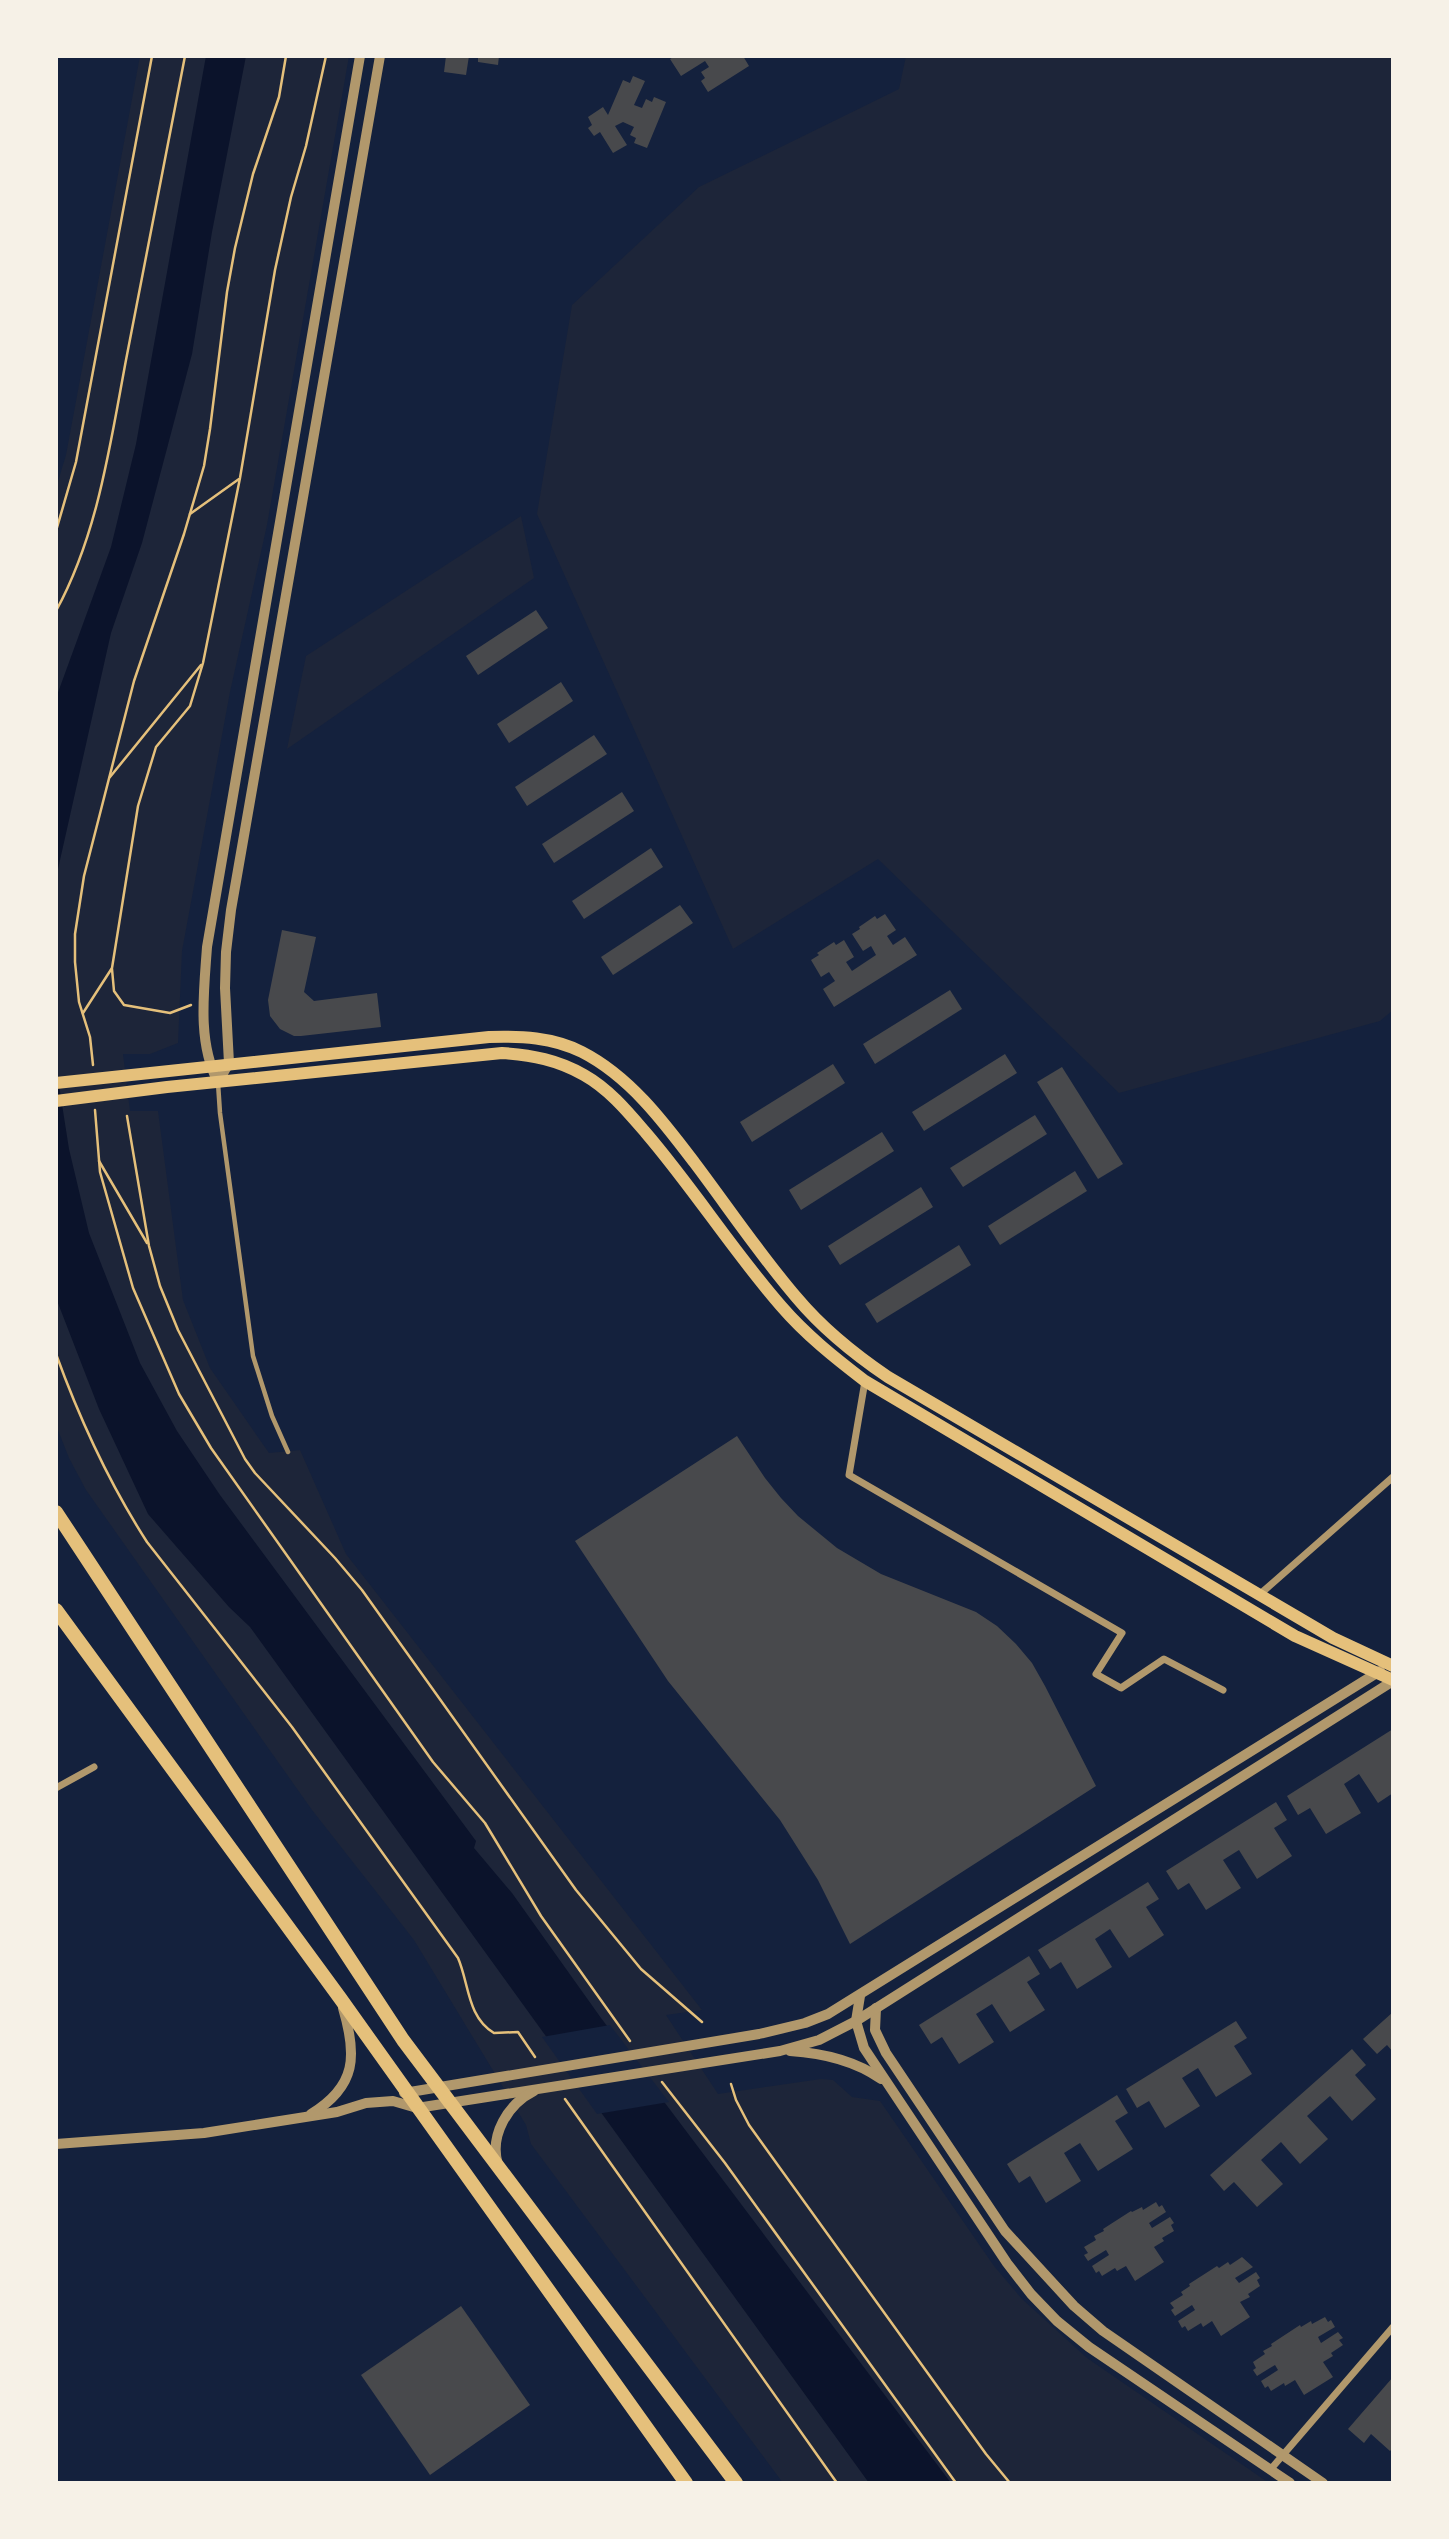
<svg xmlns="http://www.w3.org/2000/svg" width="1449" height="2539" viewBox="0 0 1449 2539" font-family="Jost,sans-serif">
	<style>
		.green { fill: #1d2539 }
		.water { fill: #0b132b }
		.pier { fill: #14213d }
		.building { fill: #48494c }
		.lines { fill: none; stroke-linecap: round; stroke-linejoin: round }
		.path { stroke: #e5c07b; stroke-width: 2.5 }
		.service { stroke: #b1986c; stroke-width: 4.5 }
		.minor { stroke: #b1986c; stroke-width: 7 }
		.tertiary { stroke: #b1986c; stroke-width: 10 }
		.secondary { stroke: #e5c07b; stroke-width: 12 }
		.primary { stroke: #e5c07b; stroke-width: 14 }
	</style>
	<rect width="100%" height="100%" fill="#14213d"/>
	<g class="green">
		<path d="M140,56H349L267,525L230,692L182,951L178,1043L150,1054H123L130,1111H158L183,1300L210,1368L269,1453L300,1450L346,1554L702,2010L666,2015L718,2094L821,2079L833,2080L852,2097L880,2101L994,2266L1022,2299L1087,2358L1269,2483H783L531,2144L526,2125L414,1940L312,1810L86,1490L69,1458L56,1425V488L66,455Z"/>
		<path d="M906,56H1393V1010L1380,1021L1119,1093L878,859L733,949L537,514L572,305L699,187L899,89Z"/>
		<path d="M521,516L534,578L287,749L306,656Z"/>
	</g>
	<g class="water">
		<path d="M206,56H246L212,232L192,354L142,543L111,633L56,878V698L111,547L136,444Z"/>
		<path d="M56,1066L69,1149L89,1233L140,1363L177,1431L220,1495L476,1841L474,1848L512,1893L601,2018L951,2483H869L250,1627L229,1607L148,1514L99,1409L56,1298Z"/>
	</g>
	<path class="pier" d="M610,2025L669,2102L597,2114L542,2037Z"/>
	<g class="building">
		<path d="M446,56H469L466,75L444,72Z"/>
		<path d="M478,56H499L498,65L478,62Z"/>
		<path d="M675,56H743L749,66L708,92L701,81L705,78L701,72L709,67L705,61L681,76L670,59Z"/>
		<path d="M633,76L645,81L634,105L642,108L646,99L652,102L654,97L666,102L647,148L634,143L636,138L630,135L634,127L623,122L615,126L627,145L613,153L600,132L594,136L588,128L592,125L588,117L603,107L608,115L623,80L630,83Z"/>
		<path d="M536,610L548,628L478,675L466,656Z"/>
		<path d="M561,682L573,701L509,743L497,724Z"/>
		<path d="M594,735L607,754L527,806L515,787Z"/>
		<path d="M622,792L634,811L554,863L542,844Z"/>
		<path d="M651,848L663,867L584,919L572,901Z"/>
		<path d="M680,905L693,923L613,975L601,957Z"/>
		<path d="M885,914L896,930L887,936L893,945L905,937L917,955L834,1007L823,989L835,981L829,972L821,977L811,960L819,955L817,953L834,942L836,945L844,940L854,957L846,962L852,971L876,955L871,946L863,951L852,934L860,929L859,927L875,916L877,919Z"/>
		<path d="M282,930L316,937L304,992L314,1001L377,993L381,1027L301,1036H294L280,1029L270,1016L268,1000Z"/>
		<path d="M950,990L962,1009L875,1064L863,1044Z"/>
		<path d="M1005,1054L1017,1073L924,1131L912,1112Z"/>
		<path d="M833,1064L845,1083L752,1142L740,1122Z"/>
		<path d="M1062,1067L1123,1164L1098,1179L1037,1082Z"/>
		<path d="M1035,1115L1047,1134L963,1187L950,1168Z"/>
		<path d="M882,1132L894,1151L801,1210L789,1190Z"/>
		<path d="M1075,1171L1087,1191L1000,1245L988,1226Z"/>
		<path d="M921,1187L933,1207L840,1265L828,1246Z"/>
		<path d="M959,1245L971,1265L877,1323L865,1304Z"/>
		<path d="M737,1436L765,1478L781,1498L798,1516L837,1548L881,1574L976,1612L997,1626L1016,1644L1032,1663L1045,1686L1096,1786L850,1944L818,1880L780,1820L668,1681L575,1541Z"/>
		<path d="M1393,1729V1793L1378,1803L1359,1774L1344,1784L1361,1813L1326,1834L1310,1808L1298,1815L1287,1796Z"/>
		<path d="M1276,1802L1287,1820L1274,1828L1292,1856L1257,1879L1239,1850L1223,1860L1241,1888L1206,1910L1189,1883L1178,1890L1166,1871Z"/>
		<path d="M1148,1882L1159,1899L1146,1907L1164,1935L1129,1958L1110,1929L1095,1939L1112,1967L1077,1989L1061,1962L1050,1969L1038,1950Z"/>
		<path d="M1029,1956L1040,1974L1027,1982L1045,2010L1010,2032L992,2004L976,2014L994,2042L959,2064L942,2037L931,2044L919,2025Z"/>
		<path d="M1393,2012V2052L1387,2045L1377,2054L1363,2039Z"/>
		<path d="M1236,2021L1247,2038L1234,2046L1252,2074L1216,2097L1198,2068L1182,2078L1200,2106L1165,2128L1149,2101L1137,2108L1126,2089Z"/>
		<path d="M1352,2049L1366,2065L1355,2075L1376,2099L1352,2121L1330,2096L1307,2116L1328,2139L1300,2164L1281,2142L1261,2160L1283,2184L1257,2207L1234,2182L1224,2191L1210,2175Z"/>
		<path d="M1117,2095L1128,2113L1115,2121L1133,2149L1098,2171L1080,2143L1064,2153L1081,2181L1046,2203L1030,2176L1019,2183L1007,2164Z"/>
		<path d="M1156,2202L1159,2207L1162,2205L1166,2212L1149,2223L1152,2228L1170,2217L1174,2223L1171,2225L1174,2231L1162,2238L1164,2241L1154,2247L1164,2262L1135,2281L1126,2266L1117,2271L1115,2268L1102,2276L1099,2271L1096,2273L1092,2266L1109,2255L1106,2250L1088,2261L1084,2255L1088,2253L1084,2247L1096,2240L1094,2236L1104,2231L1103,2229L1131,2211L1132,2212L1142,2207L1143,2210Z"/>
		<path d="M1242,2257L1253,2267L1235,2278L1239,2283L1256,2272L1260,2278L1257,2280L1260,2286L1248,2294L1250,2297L1240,2302L1250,2317L1221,2336L1212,2321L1203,2327L1201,2323L1188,2331L1185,2326L1182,2328L1178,2321L1195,2310L1192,2305L1175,2316L1171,2310L1174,2308L1170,2303L1183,2295L1181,2292L1190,2286L1189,2284L1217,2266L1219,2268L1228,2262L1230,2265Z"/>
		<path d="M461,2306L530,2405L430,2475L361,2375Z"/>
		<path d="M1325,2317L1328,2322L1331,2320L1335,2327L1318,2337L1321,2343L1338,2332L1343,2338L1339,2340L1343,2345L1331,2353L1333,2356L1323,2362L1333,2377L1304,2395L1295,2380L1285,2386L1284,2383L1271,2391L1268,2386L1265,2388L1261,2381L1278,2370L1275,2365L1257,2376L1253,2370L1256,2368L1253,2362L1265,2354L1263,2351L1272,2346L1271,2344L1300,2325L1301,2327L1311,2321L1312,2324Z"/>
		<path d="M1393,2377V2448L1390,2451L1371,2434L1364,2443L1348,2429Z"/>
	</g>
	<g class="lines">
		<g class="path">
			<path d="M190,514L239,479"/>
			<path d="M56,531L76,462L152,56"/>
			<path d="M56,611C98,534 110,445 126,360C146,259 165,157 185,56"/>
			<path d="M110,777L201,665"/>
			<path d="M112,969L114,991L124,1005L170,1013L191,1005"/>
			<path d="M83,1013L112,968L138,806L156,747L190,706L203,663L240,478L275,270L291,197L306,146L326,56"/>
			<path d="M93,1065L90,1037L79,1002L75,962V934L84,876L134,681L184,534L204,466L210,429L227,292L235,248L253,174L279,97L286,56"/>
			<path d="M95,1110L100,1172L133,1288L179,1394L211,1448L433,1762L485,1823L541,1916L630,2041"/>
			<path d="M127,1116L149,1246L160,1286L178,1330L245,1459L255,1473L335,1558L362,1590L576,1890L641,1969L702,2022"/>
			<path d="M99,1161L147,1243"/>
			<path d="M56,1354C80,1420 109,1483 147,1542L292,1727L458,1958C469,1983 467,2017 494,2033L518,2032L535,2057"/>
			<path d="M662,2082L725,2163L956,2483"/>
			<path d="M731,2084L736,2100L749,2125L986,2454L1010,2483"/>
			<path d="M565,2099L837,2483"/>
		</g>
		<path class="service" d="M218,1083L220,1113L253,1356L272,1416L288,1452"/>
		<g class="minor">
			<path d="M865,1381L849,1475L1122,1633L1096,1674L1121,1688L1164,1659L1223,1690"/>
			<path d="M1259,1595L1393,1477"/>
			<path d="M56,1788L94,1767"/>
			<path d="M1270,2470L1393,2327"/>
		</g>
		<g class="tertiary">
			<path d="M218,1082L229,1063L225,988L226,952L231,910L380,56"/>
			<path d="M218,1082C197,1042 204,991 207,947L360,56"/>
			<path d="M860,1996L856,2021L864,2048L1007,2263L1031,2294L1057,2321L1089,2347L1290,2483"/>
			<path d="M876,2008L875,2030L886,2053L1005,2231L1074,2306L1103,2331L1323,2483"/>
			<path d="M790,2051C822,2053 854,2060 881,2079"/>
			<path d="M404,2093L759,2034L805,2023L828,2014L1380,1671"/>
			<path d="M311,2114C357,2086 357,2055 343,2008"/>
			<path d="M56,2144L204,2133L337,2112L366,2103L393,2101L417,2108L780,2051L819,2040L856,2021L1393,1681"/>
			<path d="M498,2165C489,2135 508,2104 534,2091"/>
		</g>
		<g class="secondary">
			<path d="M56,1083L489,1037C521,1036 552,1037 582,1052C629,1076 663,1121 694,1162C728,1207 760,1255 797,1298C823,1329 854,1354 888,1377L1299,1618L1333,1638L1393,1666"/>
			<path d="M56,1101L167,1087L502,1053C532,1055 558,1060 584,1075C609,1089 628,1112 646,1133C694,1189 733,1251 781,1306C806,1335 835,1358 865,1381L1295,1636L1393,1680"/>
		</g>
		<g class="primary">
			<path d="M56,1512L403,2040L736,2483"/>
			<path d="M56,1610L340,1998L686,2483"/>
		</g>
	</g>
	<rect width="1449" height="2539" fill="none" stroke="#f6f1e7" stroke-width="116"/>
</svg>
